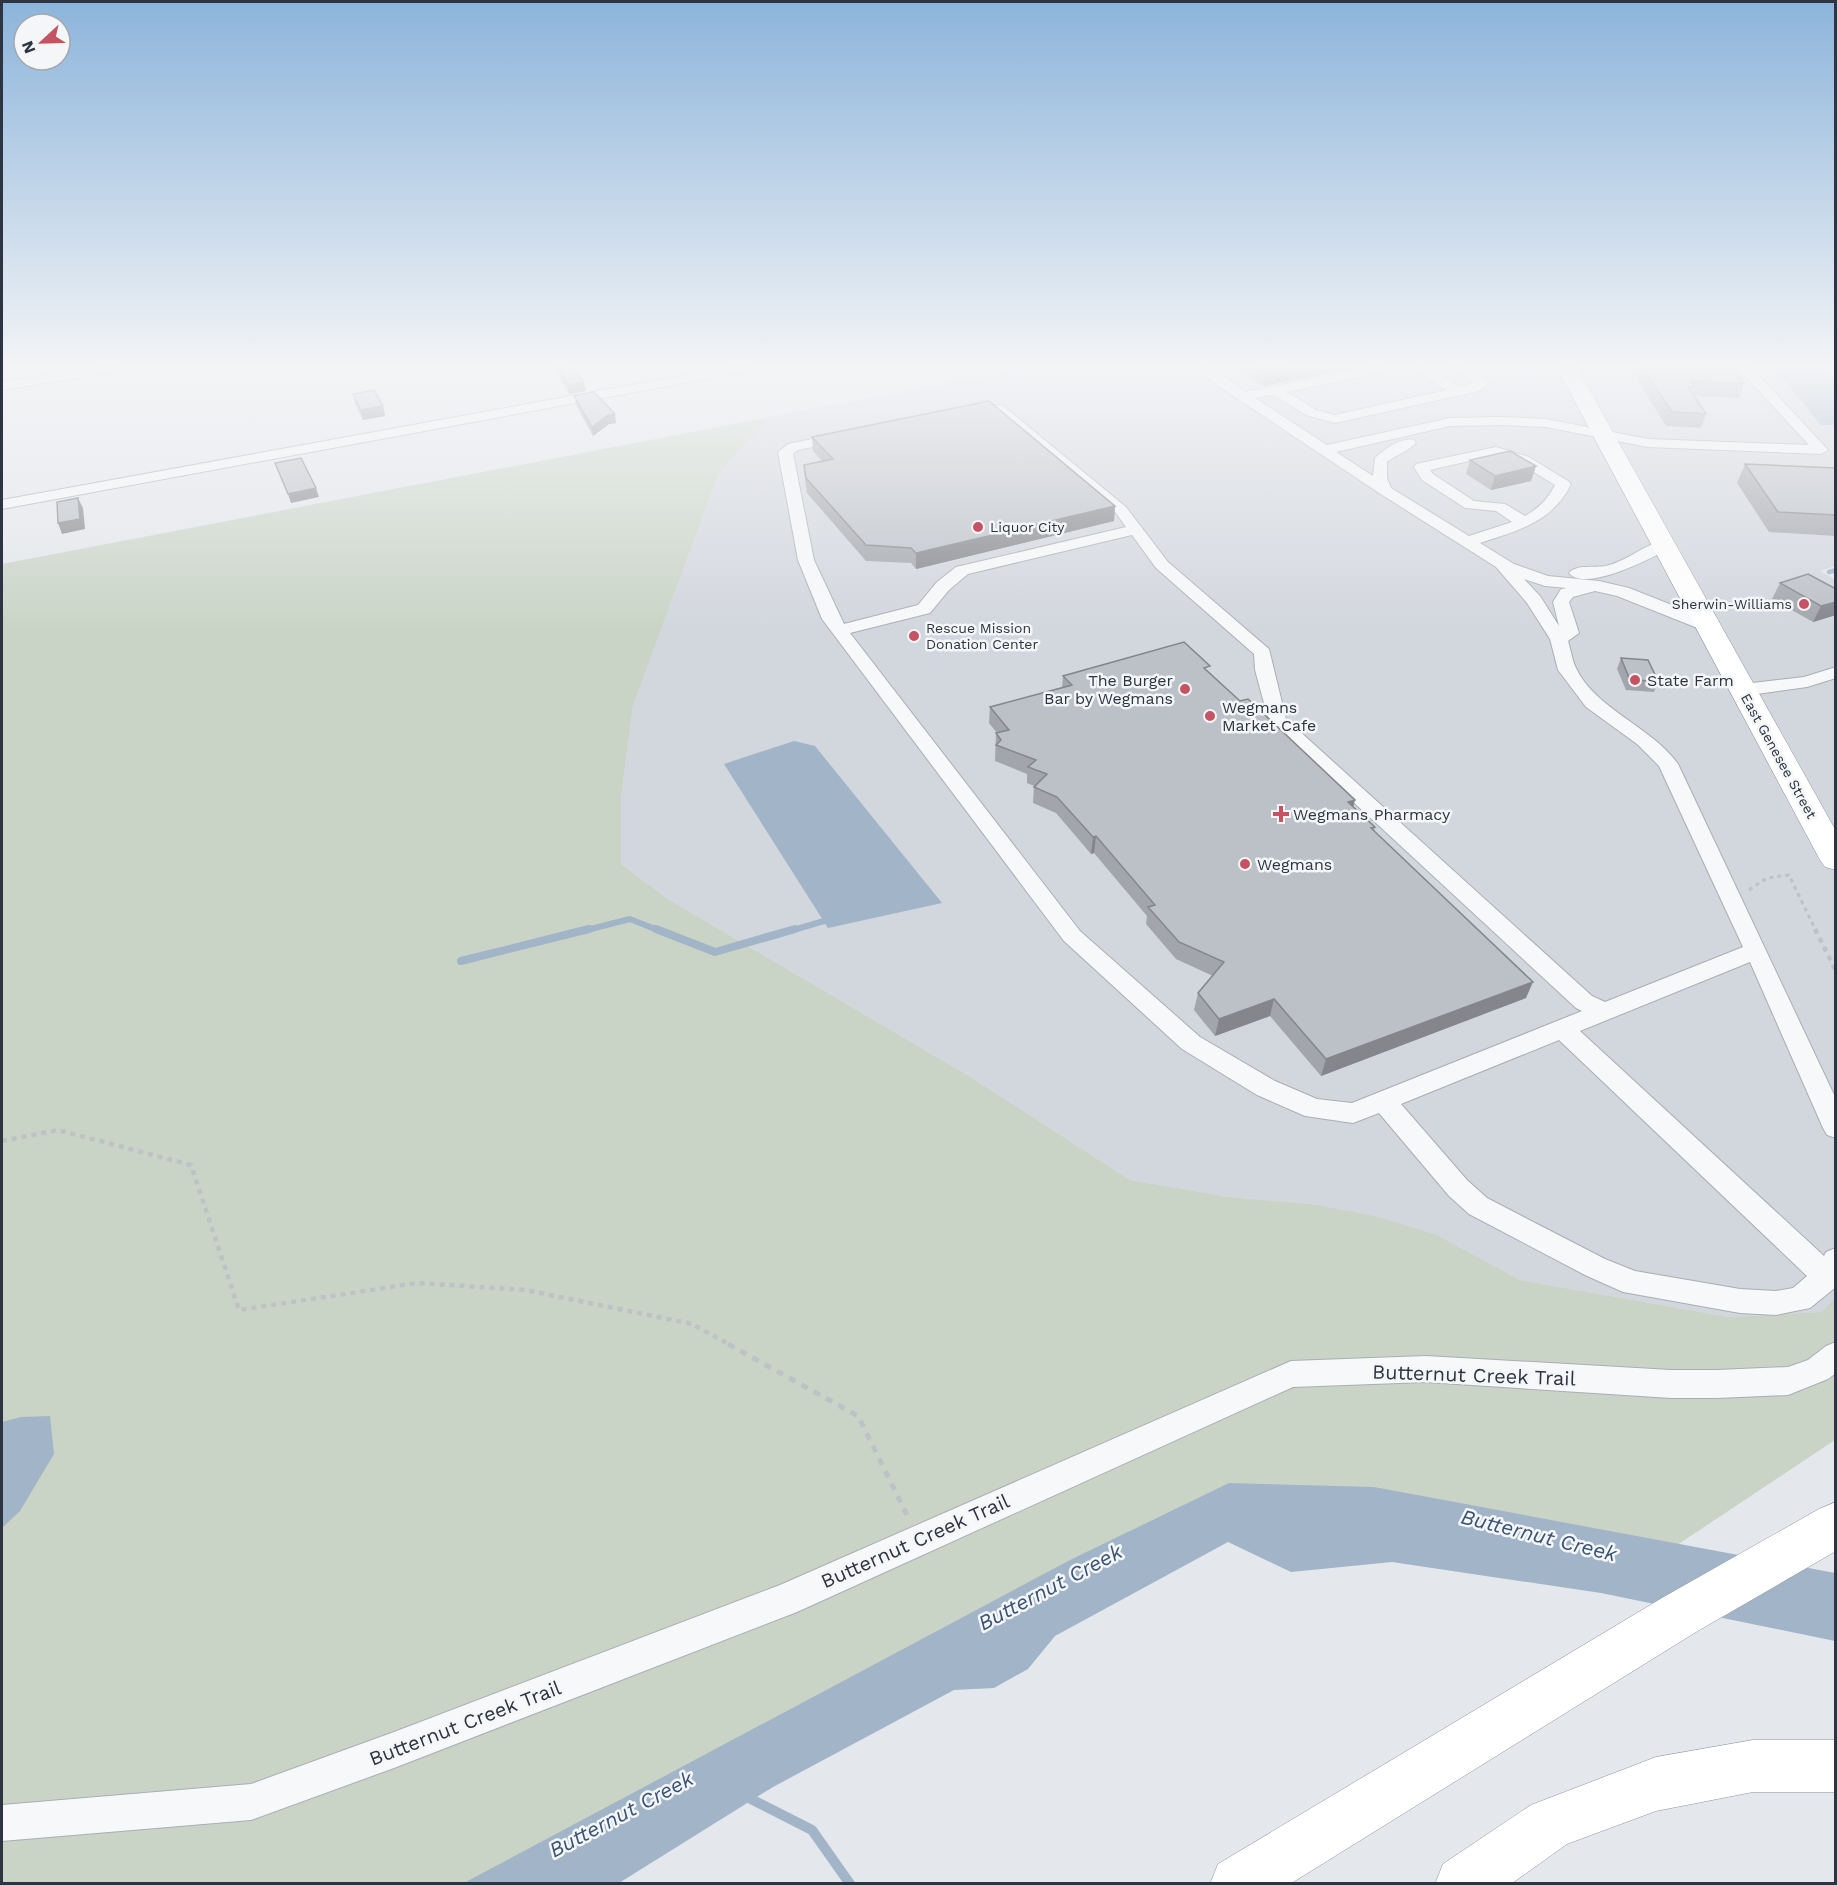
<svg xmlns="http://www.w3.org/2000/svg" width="1837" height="1885" viewBox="0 0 1837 1885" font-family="'Work Sans',sans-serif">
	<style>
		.built { fill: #d2d6dd }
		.green { fill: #c9d4c6 }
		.water { fill: #a2b4c8 }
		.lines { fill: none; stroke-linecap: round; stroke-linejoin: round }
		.stream-far3 { stroke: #a2b4c8; stroke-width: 4.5 }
		.stream-far2 { stroke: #a2b4c8; stroke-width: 6 }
		.stream-far1 { stroke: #a2b4c8; stroke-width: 8 }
		.stream { stroke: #a2b4c8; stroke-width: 10 }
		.minor-casing { stroke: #a9aeb5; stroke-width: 2 }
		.highway-casing { stroke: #8c94a1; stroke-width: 1 }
		.path-far2 { stroke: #bec1c6; stroke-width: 3; stroke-dasharray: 4 4; stroke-linecap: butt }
		.path-far1 { stroke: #bec1c6; stroke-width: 4.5; stroke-dasharray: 5 5; stroke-linecap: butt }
		.path { stroke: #bec1c6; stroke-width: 5; stroke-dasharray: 7 7; stroke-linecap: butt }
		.minor { fill: #f7f8f9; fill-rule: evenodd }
		.highway { fill: #fff; fill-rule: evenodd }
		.wall { fill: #a2a5ab }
		.shaded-wall { fill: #84868b }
		.building { fill: #bcc0c7; stroke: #84868b; stroke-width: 1.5 }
		.poi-dot { fill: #c65363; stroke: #f4f6f8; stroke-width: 2 }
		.labels { text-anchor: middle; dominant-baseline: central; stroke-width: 5; stroke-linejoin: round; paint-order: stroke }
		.far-poi-label { font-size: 14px; fill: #2d3442; stroke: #f4f6f8; text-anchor: start }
		.far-street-label { font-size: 14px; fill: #2d3442; stroke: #f4f6f8 }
		.poi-label { font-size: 16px; fill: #2d3442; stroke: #f4f6f8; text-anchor: start }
		.near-street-label { font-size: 20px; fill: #2d3442; stroke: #f4f6f8 }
		.near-water-label { font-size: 21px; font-style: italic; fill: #395374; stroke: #f4f6f8 }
	</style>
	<rect width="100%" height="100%" fill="#e4e7eb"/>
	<path class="built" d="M1027,368H1806L1835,400V566L1820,571L1836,580V1298L1821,1312L1729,1317L1520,1280L1437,1235L1311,1204L1229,1197L1130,1180L969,1076L668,899L621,864V799L633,706L718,475L770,417Z"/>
	<path class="green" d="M770,417L718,475L633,706L621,798V864L668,899L969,1076L1130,1180L1229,1197L1311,1204L1374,1216L1437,1235L1520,1280L1729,1317L1821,1312L1835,1298V1440L1632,1575L1195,1529L525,1883L2,1884V564Z"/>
	<g class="water">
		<path d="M1774,368H1813L1835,379V425H1821Z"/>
		<path d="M794,741L815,746L942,903L828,928L724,764Z"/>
		<path d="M50,1416L54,1454L20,1511L2,1528V1422L21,1417Z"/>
		<path d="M1229,1483L1374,1487L1835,1573V1641L1601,1593L1392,1562L1291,1572L1228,1542L1055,1636L1028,1669L994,1688L954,1690L773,1787L619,1883L462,1884L1070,1560Z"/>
	</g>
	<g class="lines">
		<path class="stream-far3" d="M1829,572L1836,570"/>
		<g class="stream-far2">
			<path d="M583,931L630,919L660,931"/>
			<path d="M790,931L824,921"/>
		</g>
		<g class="stream-far1">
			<path d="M656,929L715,952L795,929"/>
			<path d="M461,961L589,929"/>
		</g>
		<path class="stream" d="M745,1796L812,1830L850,1884"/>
		<g class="minor-casing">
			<g id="minor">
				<path d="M93,368H122L115,372L2,390V382Z"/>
				<path d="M725,368H751L744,372L2,509V500Z"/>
				<path d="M1198,368H1211L1246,392L1366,368H1389L1383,372L1287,392L1316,410L1335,415L1447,390L1414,371L1413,368H1428L1461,387L1474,382L1451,368C1468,367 1479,370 1489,383L1479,391L1335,423L1306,415L1274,395L1255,398L1327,445L1450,418L1502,417L1546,419L1648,439L1809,445L1738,368H1752L1828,450L1821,454L1648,447L1546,427L1502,425L1450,426L1336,452L1373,476L1375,458C1385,449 1400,437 1414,440L1416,443C1409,451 1396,455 1387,462V478L1391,488L1469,536L1512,522L1496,511L1465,508L1422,480L1414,467L1416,464L1496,447L1529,457L1568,481L1571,484C1553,522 1517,531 1480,543L1514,564L1548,576L1599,581L1629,588L1712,621L1715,625L1712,629H1700L1617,596L1595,591L1573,597L1569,602L1579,633L1568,641C1571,650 1572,660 1576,668C1594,708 1652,727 1678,764L1836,1099V1138L1827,1135L1823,1128L1750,962L1580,1031L1824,1256L1826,1252L1836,1248V1287L1810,1308L1776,1315L1740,1313L1623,1292L1585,1275L1469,1214L1449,1196L1379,1113L1353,1123L1305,1116L1257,1095L1182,1049L1064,941L822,619L798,560L778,452L788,444L842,433L849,437L847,440L798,450L793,454L814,560L844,624L918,605L937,582L956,567L1126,527L1116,513L998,414L969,415L962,411L969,407L1002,405L1126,507L1168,562L1269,649L1286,719L1592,996L1605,1002L1743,947L1659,766L1637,744L1586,707L1558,670L1550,639L1527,603L1496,567L1379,493L1201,374ZM1495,455L1519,463L1555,485C1548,499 1539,508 1525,516L1505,504L1474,501L1433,474L1430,470ZM1132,535L1156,568L1254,654L1255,670L1270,725L1576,1008L1582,1011L1352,1103L1317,1099L1275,1081L1200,1037L1080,931L850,633L930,613L949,590L968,574ZM1524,579L1545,586L1567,588L1561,589L1553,602L1559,626L1540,596ZM1559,1040L1807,1276L1793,1288L1776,1291L1740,1289L1635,1271L1605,1259L1487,1198L1467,1180L1401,1104Z"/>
				<path d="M1664,540L1670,542L1672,545L1670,548C1652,558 1585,593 1569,573C1576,564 1595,568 1606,566C1627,561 1644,545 1664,540Z"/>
				<path d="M1836,667V678L1807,687L1743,696L1737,694L1734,690L1737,686L1743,684L1804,677Z"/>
				<path d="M1836,1342V1373L1828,1379L1788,1395L1717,1398H1671L1426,1382L1293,1387L797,1612L394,1768L251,1820L2,1841V1805L251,1784L394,1732L780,1585L1291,1361L1426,1356L1671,1370H1717L1788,1367L1808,1360L1826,1346Z"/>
			</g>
		</g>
		<g class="highway-casing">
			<g id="highway">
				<path d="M1557,368H1577L1836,831V870L1825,867L1820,860Z"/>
				<path d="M1836,1502V1551L1696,1632L1290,1884H1210L1218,1864L1662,1598L1819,1509Z"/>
				<path d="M1753,1740H1836V1792H1753L1656,1811L1567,1844L1511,1884H1435L1443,1864L1531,1805L1656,1757Z"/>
			</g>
		</g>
		<path class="path-far2" d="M1749,890L1767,878L1789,875L1816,931"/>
		<g class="path-far1">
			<path d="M1815,929L1836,971"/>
			<path d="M2,1141L58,1130L191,1165L239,1310L417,1283L526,1290L692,1324L730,1345"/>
		</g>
		<path class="path" d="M728,1344L858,1416L908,1517"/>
		<use href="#minor" class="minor"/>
		<use href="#highway" class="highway"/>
	</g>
	<g class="wall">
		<path d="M554,368H571L586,391L569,394Z"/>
		<path d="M1236,368H1351L1263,386Z"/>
		<path d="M1630,368H1732L1744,384L1739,398L1694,396L1706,414L1701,428L1666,426Z"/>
		<path d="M353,394L385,416L363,420L355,404Z"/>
		<path d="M574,396L616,423L609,424L593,436L576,405Z"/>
		<path d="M812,437L1115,506L1114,521L916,569L911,563L866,561L807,493L805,480L804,465L822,461L813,451Z"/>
		<path d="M1470,460L1536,466L1531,481L1491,490L1466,474Z"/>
		<path d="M1745,464L1836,468V536L1769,532L1737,483Z"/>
		<path d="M1780,583L1836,589V615L1813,622L1772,599Z"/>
		<path d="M1621,658L1658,681L1654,692L1626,690L1617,669Z"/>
		<path d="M1209,672L1375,827L1374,831L1526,998L1321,1076L1270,1016L1215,1036L1194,1010L1198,993L1213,976L1176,959L1146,924L1147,916L1094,853L1091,854L1056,813L1033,803L1034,786L1027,783V774L995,761L996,733H997L989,723L990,707L1062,688L1063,676Z"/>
	</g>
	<g class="shaded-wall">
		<path d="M1287,368H1351L1263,386L1266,372Z"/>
		<path d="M584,382L586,391L569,394L568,385Z"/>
		<path d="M383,406L385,416L363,420L361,410Z"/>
		<path d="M615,414L616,423L609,424L593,436L592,427L608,415Z"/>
		<path d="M1536,466L1531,481L1491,490L1495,476Z"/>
		<path d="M316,488L319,497L291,503L288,494Z"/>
		<path d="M78,498L83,508L85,529L62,534L58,523Z"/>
		<path d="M1115,506L1114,521L916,569V553Z"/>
		<path d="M1836,602V615L1813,622L1821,606Z"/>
		<path d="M1355,800L1351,817L1348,802Z"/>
		<path d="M1096,836L1094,853L1091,854L1093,837Z"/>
		<path d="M1533,982L1526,998L1321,1076L1326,1059Z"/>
		<path d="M1274,999L1270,1016L1215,1036L1219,1019Z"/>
	</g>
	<g class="building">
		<path d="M558,368H571L584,382L568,385Z"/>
		<path d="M1259,368H1287L1266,372Z"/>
		<path d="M1643,368H1732L1744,384L1691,381L1695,387H1688L1706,414L1672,412Z"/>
		<path d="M374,390L383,406L361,410L353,394Z"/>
		<path d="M594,392L615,414L608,415L592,427L574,396Z"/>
		<path d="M989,401L1115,506L916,553L911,548L866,545L806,478L804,465L833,459L812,437Z"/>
		<path d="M1510,451L1536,466L1495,476L1470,460Z"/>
		<path d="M301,458L316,488L288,494L275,463Z"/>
		<path d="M1745,464L1836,468V515L1778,512Z"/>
		<path d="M78,498L80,519L58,523L57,502Z"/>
		<path d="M1808,574L1836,589V602L1821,606L1780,583Z"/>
		<path d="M1184,642L1210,666L1204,668L1240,701L1248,699L1355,800L1348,802L1375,827L1371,828L1533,982L1326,1059L1274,999L1219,1019L1198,993L1224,962L1179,942L1148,907L1155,905L1096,836L1093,837L1057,797L1034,787L1047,774L1028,767L1036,760L996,745L1001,740L996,733L1009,730L990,707L1072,685L1063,676Z"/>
		<path d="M1621,658L1648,660L1658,681L1630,680Z"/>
	</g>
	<linearGradient id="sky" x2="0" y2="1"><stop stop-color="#8cb4db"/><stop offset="0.58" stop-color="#f3f4f6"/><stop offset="1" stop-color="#f3f4f6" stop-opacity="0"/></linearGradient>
	<rect width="1837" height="631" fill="url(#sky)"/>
	<g class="poi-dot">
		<circle cx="978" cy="527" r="6"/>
		<circle cx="1804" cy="604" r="6"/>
		<circle cx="914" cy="636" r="6"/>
		<circle cx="1635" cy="680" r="6"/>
		<circle cx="1185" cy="689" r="6"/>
		<circle cx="1210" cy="716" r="6"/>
		<path d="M1278 805h6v6h6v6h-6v6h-6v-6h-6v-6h6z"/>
		<circle cx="1245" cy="864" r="6"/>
	</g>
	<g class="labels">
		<g class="far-poi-label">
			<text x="990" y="527">Liquor City</text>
			<text x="1792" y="604" text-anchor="end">Sherwin-Williams</text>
			<text x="926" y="628">Rescue Mission<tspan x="926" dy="16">Donation Center</tspan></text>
		</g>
		<g class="far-street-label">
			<text transform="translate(1779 756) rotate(61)">East Genesee Street</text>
		</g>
		<g class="poi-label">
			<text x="1173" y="680" text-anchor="end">The Burger<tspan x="1173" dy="18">Bar by Wegmans</tspan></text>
			<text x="1647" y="680">State Farm</text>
			<text x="1222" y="707">Wegmans<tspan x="1222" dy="18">Market Cafe</tspan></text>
			<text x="1293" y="814">Wegmans Pharmacy</text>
			<text x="1257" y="864">Wegmans</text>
		</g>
		<g class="near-street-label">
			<text transform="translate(1474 1375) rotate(2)">Butternut Creek Trail</text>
			<text transform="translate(915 1541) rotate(-24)">Butternut Creek Trail</text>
			<text transform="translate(465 1723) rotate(-21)">Butternut Creek Trail</text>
		</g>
		<g class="near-water-label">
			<text transform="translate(1539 1535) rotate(14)">Butternut Creek</text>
			<text transform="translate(1050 1587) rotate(-28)">Butternut Creek</text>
			<text transform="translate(621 1814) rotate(-28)">Butternut Creek</text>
		</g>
	</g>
	<rect width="1837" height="1885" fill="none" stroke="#2d3442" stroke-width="6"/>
	<g transform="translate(42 42) rotate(248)"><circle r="28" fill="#f4f6f8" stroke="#a4a8af" stroke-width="1.5"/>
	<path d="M0-4.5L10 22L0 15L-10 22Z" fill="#c65363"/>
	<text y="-9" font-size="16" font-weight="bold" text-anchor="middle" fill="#2d3442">N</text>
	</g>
</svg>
